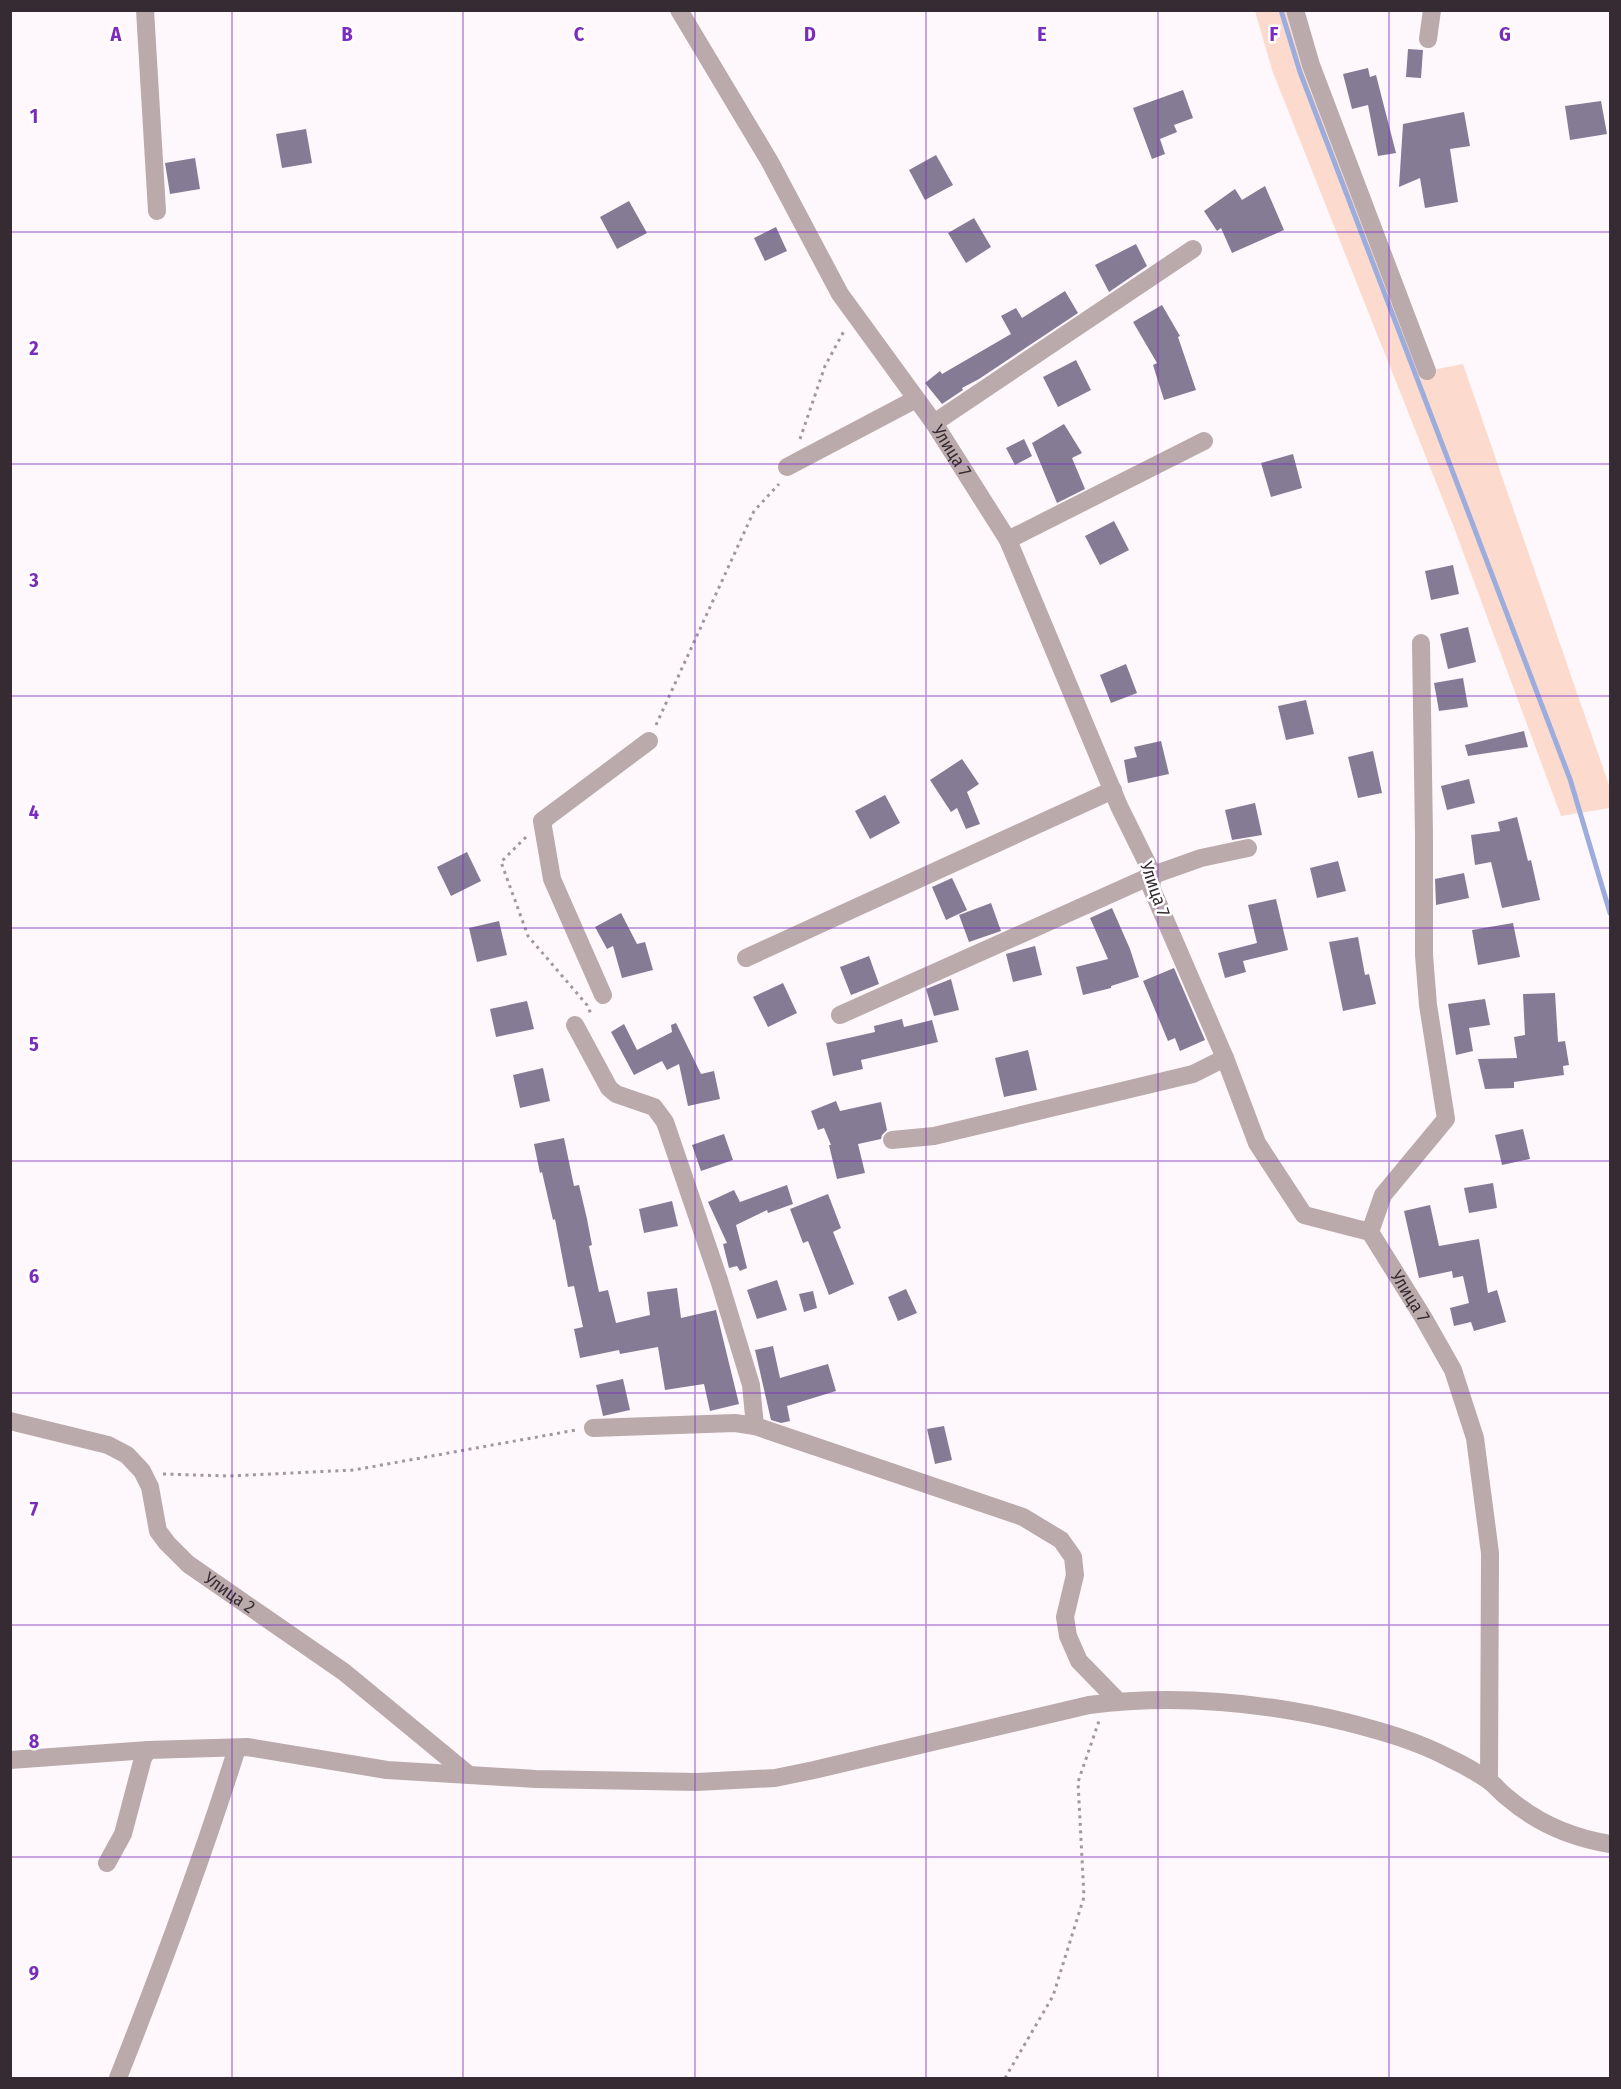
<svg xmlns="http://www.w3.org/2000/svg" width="1621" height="2089" viewBox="0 0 1621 2089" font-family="'Fira Sans Condensed',sans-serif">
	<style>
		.green { fill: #fcdbce }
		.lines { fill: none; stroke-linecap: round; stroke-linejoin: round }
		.stream { stroke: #9caddd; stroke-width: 5 }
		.building { fill: #857b95 }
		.path { stroke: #a0989d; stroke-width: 3; stroke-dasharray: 3 4.5; stroke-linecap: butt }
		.street { stroke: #baaaac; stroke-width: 18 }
		.grid { fill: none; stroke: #7b2cbf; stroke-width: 1.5; stroke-opacity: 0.55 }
		.labels { text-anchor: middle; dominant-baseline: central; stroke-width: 5; stroke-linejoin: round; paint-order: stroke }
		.street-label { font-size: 18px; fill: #362b33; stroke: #fff }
		.grid-label { font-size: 20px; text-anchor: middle; font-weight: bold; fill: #7b2cbf; stroke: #fff; stroke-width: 5; stroke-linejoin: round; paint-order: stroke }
	</style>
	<rect width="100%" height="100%" fill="#fef8fc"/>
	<path class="green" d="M1255,11H1295L1427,371L1463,364L1610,788V808L1561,816L1453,525L1272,70Z"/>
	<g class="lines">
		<path class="stream" d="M1281,10L1300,72L1570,779L1610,913"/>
	</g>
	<g class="building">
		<path d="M1408,49L1423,50L1421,78L1406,77Z"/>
		<path d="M1368,68L1370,77L1376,75L1396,153L1378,156L1368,105L1352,109L1343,74Z"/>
		<path d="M1183,90L1193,118L1174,125L1177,132L1160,139L1165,154L1152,159L1133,108Z"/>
		<path d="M1601,101L1607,134L1570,140L1565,106Z"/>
		<path d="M1464,112L1470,146L1450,149L1458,202L1425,208L1420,178L1399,187L1403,124Z"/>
		<path d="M306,129L312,163L282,168L276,134Z"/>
		<path d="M936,155L953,185L925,200L909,170Z"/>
		<path d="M195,158L200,189L170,194L165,163Z"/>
		<path d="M1265,186L1284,230L1232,253L1221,228L1217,231L1204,211L1235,189L1242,200Z"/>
		<path d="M629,201L647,233L617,249L600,217Z"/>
		<path d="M974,218L991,247L966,263L948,233Z"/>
		<path d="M776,227L787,251L765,261L754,238Z"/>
		<path d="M1136,244L1147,266L1109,292L1095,265Z"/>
		<path d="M1065,291L1078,313L979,379L962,388L963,390L942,404L925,383L940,371L942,374L1011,334L1001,316L1016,308L1022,318Z"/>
		<path d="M1162,305L1180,336L1178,337L1196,390L1164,400L1153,365L1157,363L1133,322Z"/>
		<path d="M1076,360L1091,390L1058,407L1043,377Z"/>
		<path d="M1064,424L1082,453L1072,458L1085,489L1057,503L1032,443Z"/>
		<path d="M1024,439L1032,456L1015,465L1006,448Z"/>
		<path d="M1293,454L1302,488L1271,497L1261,463Z"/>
		<path d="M1114,521L1129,550L1100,565L1085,536Z"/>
		<path d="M1453,565L1459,594L1431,600L1425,571Z"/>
		<path d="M1468,627L1476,662L1448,669L1440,634Z"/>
		<path d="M1126,664L1137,693L1111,703L1100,675Z"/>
		<path d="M1463,678L1468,707L1439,711L1434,683Z"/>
		<path d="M1306,700L1314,734L1286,740L1278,706Z"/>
		<path d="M1524,731L1528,747L1468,756L1465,745Z"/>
		<path d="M1161,741L1169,774L1128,783L1124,760L1137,757L1134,747Z"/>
		<path d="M1373,751L1382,793L1358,798L1348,757Z"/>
		<path d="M962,759L979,784L967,792L980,824L966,829L957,808L951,812L930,780Z"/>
		<path d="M1469,779L1475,803L1447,810L1441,786Z"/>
		<path d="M885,795L900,823L870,839L855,811Z"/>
		<path d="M1255,803L1262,835L1232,840L1225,810Z"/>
		<path d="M1517,817L1528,861L1531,860L1540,900L1502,908L1491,862L1475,865L1471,835L1500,831L1498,822Z"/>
		<path d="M467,852L481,881L451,896L437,867Z"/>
		<path d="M1338,861L1346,891L1317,898L1310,868Z"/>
		<path d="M1464,873L1469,898L1436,905L1435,879Z"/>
		<path d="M952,878L967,910L946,920L932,887Z"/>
		<path d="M1276,899L1288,950L1243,961L1246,972L1225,978L1218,953L1257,943L1248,905Z"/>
		<path d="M991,903L1001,931L969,942L959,915Z"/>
		<path d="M1112,908L1130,949L1139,977L1111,986V988L1083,995L1076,967L1108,959L1090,918Z"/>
		<path d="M621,913L637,944L645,942L653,970L622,978L613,946L607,949L595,927Z"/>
		<path d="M499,921L507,955L477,962L469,928Z"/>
		<path d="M1513,923L1520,957L1478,965L1472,930Z"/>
		<path d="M1358,937L1365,975L1369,974L1376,1004L1343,1011L1329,942Z"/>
		<path d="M1035,946L1042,975L1013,982L1006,954Z"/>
		<path d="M869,956L879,984L851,995L840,967Z"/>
		<path d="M1174,968L1205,1040L1180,1051L1175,1038L1168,1041L1143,981Z"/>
		<path d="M951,979L959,1010L934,1016L926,989Z"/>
		<path d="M783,983L797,1013L768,1027L753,997Z"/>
		<path d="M1555,993L1558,1042L1565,1041L1569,1065L1563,1066L1564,1075L1514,1082V1088L1485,1089L1478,1059L1517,1058L1514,1037L1525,1035L1523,994Z"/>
		<path d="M1485,999L1490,1025L1469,1028L1473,1051L1456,1055L1448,1004Z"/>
		<path d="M527,1001L534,1029L496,1037L490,1009Z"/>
		<path d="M902,1019L904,1027L932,1020L938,1042L861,1060L863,1069L833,1076L826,1043L875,1032L874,1026Z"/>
		<path d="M676,1023L701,1074L714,1071L720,1099L688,1106L679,1064L667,1070L662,1061L634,1075L611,1032L624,1024L637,1050L672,1032L671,1025Z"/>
		<path d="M1028,1050L1037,1090L1004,1097L995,1058Z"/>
		<path d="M543,1068L550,1101L520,1108L513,1075Z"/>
		<path d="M836,1101L840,1111L881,1102L887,1130L882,1135L881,1139L858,1144L865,1173L837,1179L829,1145H831L824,1128L818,1130L811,1111Z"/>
		<path d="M1523,1129L1530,1159L1502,1165L1495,1135Z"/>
		<path d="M724,1134L733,1160L701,1171L692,1145Z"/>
		<path d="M564,1138L574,1186L579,1185L587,1219L592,1245L589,1246L599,1292L608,1290L616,1323L650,1315L647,1292L677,1288L681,1318L716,1310L739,1404L710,1411L704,1384L665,1390L658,1347L620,1354L619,1350L580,1358L574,1329L583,1327L574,1286L568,1287L555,1219L553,1220L542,1172L540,1173L534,1144Z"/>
		<path d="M1493,1183L1497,1208L1469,1213L1464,1188Z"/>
		<path d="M787,1185L793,1204L768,1213L767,1210L736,1225L747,1268L740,1271L737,1266L729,1268L723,1244L727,1243L708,1202L734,1190L740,1202Z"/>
		<path d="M828,1194L841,1228L833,1232L854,1284L829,1295L808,1241L803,1243L790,1209Z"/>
		<path d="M672,1201L678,1226L644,1233L639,1209Z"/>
		<path d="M1430,1205L1439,1246L1479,1239L1488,1293L1497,1290L1506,1322L1474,1331L1471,1322L1454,1326L1450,1308L1469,1303L1463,1276L1453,1278L1452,1271L1419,1278L1404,1211Z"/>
		<path d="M777,1280L787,1310L757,1319L747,1290Z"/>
		<path d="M906,1289L917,1313L898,1321L888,1297Z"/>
		<path d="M813,1291L817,1308L804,1312L799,1294Z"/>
		<path d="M773,1346L780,1378L828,1364L836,1391L787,1406L790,1421L781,1423L771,1420L755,1350Z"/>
		<path d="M623,1379L630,1410L603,1416L596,1385Z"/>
		<path d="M944,1426L952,1460L935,1464L927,1429Z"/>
	</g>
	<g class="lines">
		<g class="path">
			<path d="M800,439L825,366L844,331"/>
			<path d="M656,725L754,511L779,484"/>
			<path d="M526,837L501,862L528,936L587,1005L591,1014"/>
			<path d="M163,1474L229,1476L354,1470L576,1430"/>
			<path d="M1005,2078L1053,1996L1084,1897L1078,1782L1099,1721"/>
		</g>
		<g class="street">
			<path d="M145,10L157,211"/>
			<path id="s1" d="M679,10L770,162L840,294L934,423L1008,540L1119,806L1153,875L1151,887L1225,1058L1257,1143L1304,1215L1370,1232L1423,1317L1453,1370L1475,1438L1490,1553L1489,1781"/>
			<path d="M1295,10L1311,65L1427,371"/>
			<path d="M1428,39L1432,10"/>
			<path d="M934,423L1193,249"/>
			<path d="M787,467L916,399"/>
			<path d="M1008,540L1204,441"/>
			<path d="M746,958L1113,790"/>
			<path d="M603,995L552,879L542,821L649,741"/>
			<path d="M840,1015L1153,875L1201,858L1248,848"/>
			<path d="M575,1025L609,1088L616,1094L654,1107L665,1122L719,1280L751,1385L755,1426"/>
			<path d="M892,1140L934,1136L1193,1074L1225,1058"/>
			<path d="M1370,1232L1383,1195L1446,1119L1428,1005L1424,955V836L1421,643"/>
			<path id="s2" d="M10,1421L108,1445L127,1455L142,1471L150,1487L158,1531L167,1543L188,1564L344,1672L469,1775"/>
			<path d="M593,1428L735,1423L755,1426L1023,1517L1061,1540L1073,1557L1075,1575L1065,1617L1068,1636L1079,1661L1118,1701"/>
			<path d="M10,1760L148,1750L247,1747L387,1770L536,1779L697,1782L775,1778L814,1770L1089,1705C1175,1694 1262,1702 1346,1722C1381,1731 1417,1741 1449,1758C1462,1764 1476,1772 1488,1780C1495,1785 1501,1793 1508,1798C1537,1823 1573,1838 1610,1844"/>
			<path d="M107,1863L123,1834L143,1758L148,1750"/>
			<path d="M118,2078C161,1969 202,1860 237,1748"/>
		</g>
	</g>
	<path class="grid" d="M232,10V2078M463,10V2078M695,10V2078M926,10V2078M1158,10V2078M1389,10V2078M10,232H1610M10,464H1610M10,696H1610M10,928H1610M10,1161H1610M10,1393H1610M10,1625H1610M10,1857H1610"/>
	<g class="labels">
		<g class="street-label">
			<text stroke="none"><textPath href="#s1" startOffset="519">Улица 7</textPath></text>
			<text transform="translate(1155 889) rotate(71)">Улица 7</text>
			<text stroke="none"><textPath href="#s1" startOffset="1509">Улица 7</textPath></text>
			<text stroke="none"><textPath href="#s2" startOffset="302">Улица 2</textPath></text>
		</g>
	</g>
	<g class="grid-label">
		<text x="116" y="41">A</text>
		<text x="347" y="41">B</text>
		<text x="579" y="41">C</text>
		<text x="810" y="41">D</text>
		<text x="1042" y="41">E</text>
		<text x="1274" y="41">F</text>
		<text x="1505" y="41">G</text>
		<text x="34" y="123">1</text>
		<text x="34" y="355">2</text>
		<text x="34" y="587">3</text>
		<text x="34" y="819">4</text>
		<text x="34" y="1051">5</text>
		<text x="34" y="1283">6</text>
		<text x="34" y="1516">7</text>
		<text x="34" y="1748">8</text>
		<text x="34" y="1980">9</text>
	</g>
	<rect width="1621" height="2089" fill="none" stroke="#362b33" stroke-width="24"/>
</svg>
